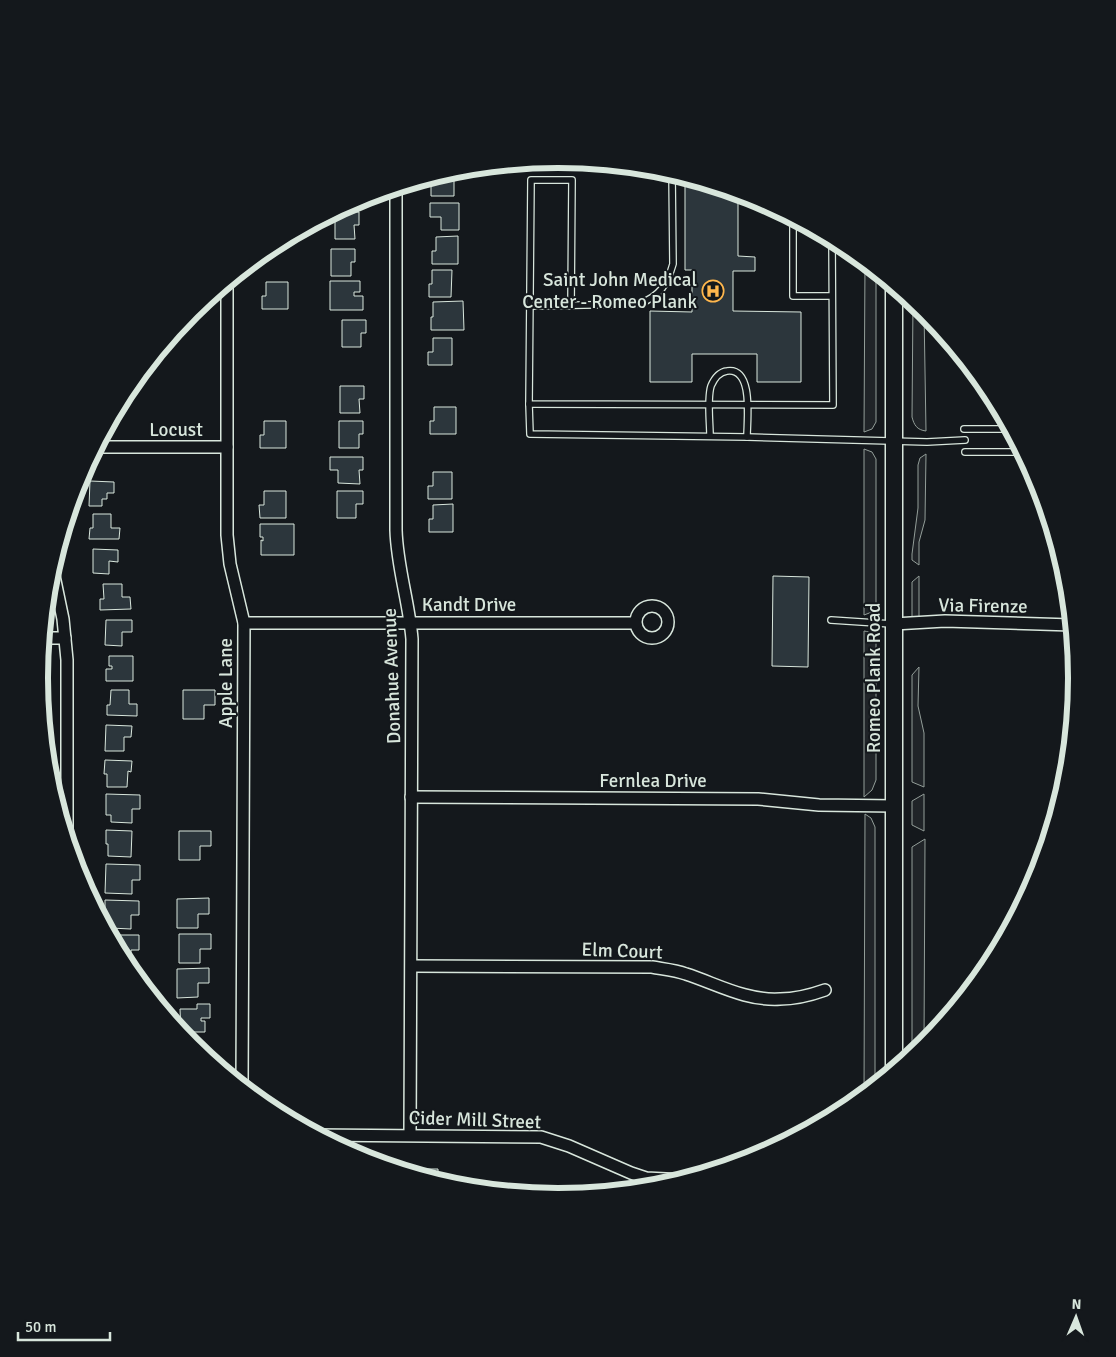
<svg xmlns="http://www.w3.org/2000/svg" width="1116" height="1357" viewBox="0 0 1116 1357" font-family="Signika,sans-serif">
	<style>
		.green { fill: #202428; stroke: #939e99 }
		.building { fill: #2c363c; stroke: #d8e6dc }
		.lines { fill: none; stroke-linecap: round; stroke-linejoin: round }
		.service-casing { stroke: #d8e6dc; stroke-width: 8 }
		.minor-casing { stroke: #d8e6dc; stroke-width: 14 }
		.secondary-casing { stroke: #d8e6dc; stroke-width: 19 }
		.service { stroke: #14181c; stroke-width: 5.5 }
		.minor { stroke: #14181c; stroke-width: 11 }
		.secondary { stroke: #14181c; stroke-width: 16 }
		.labels { text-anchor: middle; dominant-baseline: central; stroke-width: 4; stroke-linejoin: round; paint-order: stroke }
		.poi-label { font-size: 19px; fill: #d8e6dc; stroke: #14181c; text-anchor: end }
		.street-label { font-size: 19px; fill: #d8e6dc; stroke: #14181c }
		.rim { fill: none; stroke: #d8e6dc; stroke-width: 6 }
	</style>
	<rect width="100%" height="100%" fill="#14181c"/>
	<g class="green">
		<path d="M865,262L876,271V422L872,429L864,432Z"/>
		<path d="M913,301L924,311L926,431C917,430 914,425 912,417Z"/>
		<path d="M864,449L872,452L876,459V604L872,612L864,615Z"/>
		<path d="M926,454L925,520L919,542V565L912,560V554L918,508V465L920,458Z"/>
		<path d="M919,576V628L912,623V582Z"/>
		<path d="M864,631C871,632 874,634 876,641V780L872,790L864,797Z"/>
		<path d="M919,667L918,706L924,733V787L912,782V675Z"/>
		<path d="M924,794V831L912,825V801Z"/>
		<path d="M865,814L871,818L875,827V1086L864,1096Z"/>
		<path d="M925,839L924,1046L912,1057V847Z"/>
	</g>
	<g class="building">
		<path d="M454,170V196H431V183H435V176Z"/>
		<path d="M685,177L738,193V256L755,257V271H733V311L801,312V382H757V354H692V382H650V311L692,312V270H685Z"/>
		<path d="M430,203H459V230H441V217H430Z"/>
		<path d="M335,212H359V225H354L355,239H335Z"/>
		<path d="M458,236V264H432V251H436V237Z"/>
		<path d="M331,249H355V262H351V276H331Z"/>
		<path d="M432,270H452L451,297H429V284H432Z"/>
		<path d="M330,281H360V292H354V296H363V310H330Z"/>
		<path d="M266,282H288V309H262V296H266Z"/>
		<path d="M463,301L464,330H431V317H433V302Z"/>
		<path d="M342,320H366V333H361V347H342Z"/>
		<path d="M433,338H452V365H428V352H433Z"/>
		<path d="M340,386H364V399H359L360,413H340Z"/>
		<path d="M434,407H456V434H430V421H434Z"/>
		<path d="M264,421H286V448H260V435H264Z"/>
		<path d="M339,421H363V434H359V448H339Z"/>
		<path d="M330,457H363V470H359L360,484L338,483V470H330Z"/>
		<path d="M433,472H452V499H428V486H433Z"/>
		<path d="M90,481L114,482V493H107V499H102V506H89Z"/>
		<path d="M264,491H286V518H260L259,505H264Z"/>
		<path d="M337,491H363V504H356V518H337Z"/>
		<path d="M453,504V532H429V519H433V505Z"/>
		<path d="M93,514H111V528H120L119,539H89L90,528H93Z"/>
		<path d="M260,524H294V555H261V540L263,541V537H260Z"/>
		<path d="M93,549L118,550V562L109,561V574L93,573Z"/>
		<path d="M773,576L809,577L808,667L772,666Z"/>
		<path d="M103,584H122V597H130L131,609L100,610V599H104Z"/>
		<path d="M106,620H132V632H122V646L105,645Z"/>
		<path d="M109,656H133V681H106V669H112V666H109Z"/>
		<path d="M111,690H129V704H137V716L107,715V705H110Z"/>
		<path d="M183,690H215V705H204V719H183Z"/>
		<path d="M106,725L132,726L131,737H124V751H105Z"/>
		<path d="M105,760L132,761L131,772L128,771L127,787H107V774H104Z"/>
		<path d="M106,794L140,795V809H132V823L111,822V815H106Z"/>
		<path d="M106,830L132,831L131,857L108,856V844H106Z"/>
		<path d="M179,831H211V846H200V860H179Z"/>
		<path d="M106,864L140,865V880H132V894L105,893Z"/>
		<path d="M209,898V914H198V928H177V899Z"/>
		<path d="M105,900L139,901V915H131V929L110,928L111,921H105Z"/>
		<path d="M179,934H211V949H200V963H179Z"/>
		<path d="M109,935H139V950H131V963H124Z"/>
		<path d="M127,968L139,969V982Z"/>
		<path d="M209,968V983H198V997L177,998V969Z"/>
		<path d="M197,1004H210V1018H201V1021H205V1032H181L180,1009H197Z"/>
		<path d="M423,1169H438V1180H451L452,1186L423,1178Z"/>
	</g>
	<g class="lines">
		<g class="service-casing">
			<g id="service">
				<path d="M793,218V296H832"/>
				<path d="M530,306L639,304C660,296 667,285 673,264L672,173"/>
				<path d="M571,306L572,180H531L529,404L833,405L832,239"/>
				<path d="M529,404L530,434L747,437L927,442L965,440"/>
				<path d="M964,429H1011"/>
				<path d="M710,436C710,422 707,399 711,386C714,379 719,372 727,371C754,367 747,420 747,437"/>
				<path d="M965,452H1023"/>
				<path d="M1046,506V513"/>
				<path d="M831,620L892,624"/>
			</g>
		</g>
		<g class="minor-casing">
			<g id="minor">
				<path d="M396,188V530C397,567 409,602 412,639L410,1135"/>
				<path d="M227,281V535L230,564L244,623L242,1087"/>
				<path d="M96,447H227"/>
				<path d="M52,566L63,619L67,660V838"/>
				<circle cx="652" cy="622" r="16"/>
				<path d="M244,623H635"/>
				<path d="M894,624L945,621L1072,625"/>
				<path d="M43,638H65"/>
				<path d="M411,797L758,799L819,805L895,806"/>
				<path d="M412,966L652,967C663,969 675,970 686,974C717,984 746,1001 780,999C795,999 811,995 825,990"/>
				<path d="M315,1135L541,1137L569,1146L631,1173L646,1178L686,1180"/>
			</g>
		</g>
		<g class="secondary-casing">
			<path id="secondary" d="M894,286V1071"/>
		</g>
		<use href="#service" class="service"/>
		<use href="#minor" class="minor"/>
		<use href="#secondary" class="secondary"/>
	</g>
	<defs>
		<g id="hospital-ring" transform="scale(1.125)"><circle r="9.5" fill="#14181c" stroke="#ffb74d" stroke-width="1.5"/><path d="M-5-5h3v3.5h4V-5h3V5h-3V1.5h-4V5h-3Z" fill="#ffb74d"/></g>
	</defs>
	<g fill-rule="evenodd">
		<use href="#hospital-ring" x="713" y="291"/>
	</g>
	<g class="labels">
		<g class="poi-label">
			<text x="697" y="280">Saint John Medical<tspan x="697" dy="22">Center - Romeo Plank</tspan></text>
		</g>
		<g class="street-label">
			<text x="176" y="430">Locust</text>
			<text x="469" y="605">Kandt Drive</text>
			<text transform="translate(983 606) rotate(1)">Via Firenze</text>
			<text transform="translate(392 676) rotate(-92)">Donahue Avenue</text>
			<text transform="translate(874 678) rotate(-90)">Romeo Plank Road</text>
			<text transform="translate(226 683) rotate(-90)">Apple Lane</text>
			<text x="653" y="781">Fernlea Drive</text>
			<text transform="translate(622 951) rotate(2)">Elm Court</text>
			<text transform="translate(475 1120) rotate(2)">Cider Mill Street</text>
		</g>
	</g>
	<path d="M0 0H1116V1357H0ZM48 678a510 510 0 1 1 1020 0a510 510 0 1 1-1020 0Z" fill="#14181c" fill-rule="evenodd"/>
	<path class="rim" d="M48 678a510 510 0 1 1 1020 0a510 510 0 1 1-1020 0Z"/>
	<g transform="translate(1076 1317) rotate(2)" stroke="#14181c" stroke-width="4" paint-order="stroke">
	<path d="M0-4L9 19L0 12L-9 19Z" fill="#d8e6dc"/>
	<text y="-8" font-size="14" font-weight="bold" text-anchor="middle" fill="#d8e6dc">N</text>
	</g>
	<path d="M18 1332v8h92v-8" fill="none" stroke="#d8e6dc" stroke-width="2.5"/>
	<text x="25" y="1332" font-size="15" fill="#d8e6dc" stroke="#14181c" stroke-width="4" paint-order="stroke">50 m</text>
</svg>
